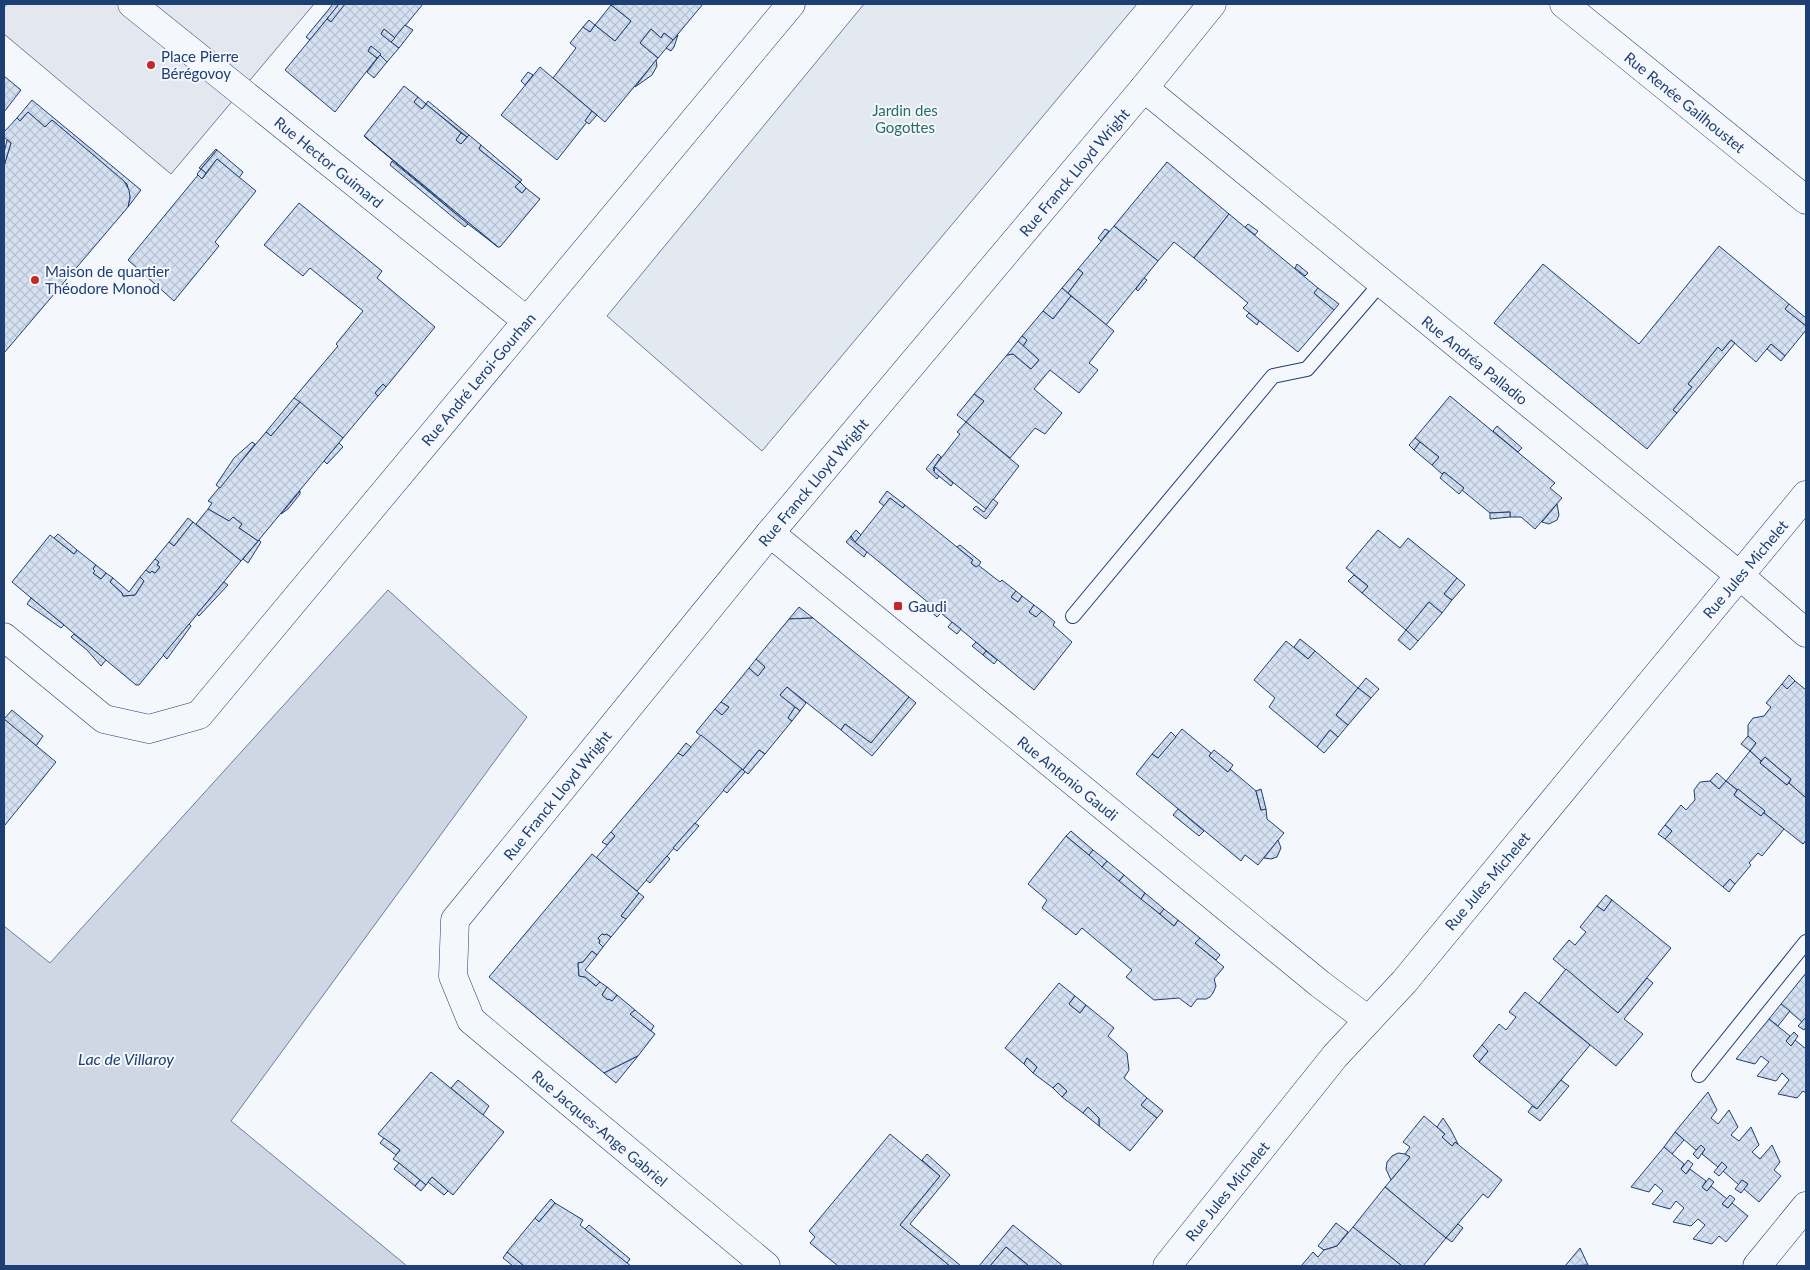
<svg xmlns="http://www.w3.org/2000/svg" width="1810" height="1270" viewBox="0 0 1810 1270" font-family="Lato,sans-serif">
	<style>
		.green { fill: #e3e9f0; stroke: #687fa3 }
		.parking { fill: #e3e8f0; stroke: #687fa3 }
		.water { fill: #cfd7e4; stroke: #687fa3 }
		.building { fill: url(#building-cross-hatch); stroke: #1d3f73 }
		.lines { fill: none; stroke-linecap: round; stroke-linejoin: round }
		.lane-casing { stroke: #1d3f73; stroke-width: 16 }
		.street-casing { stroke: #1d3f73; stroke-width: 29 }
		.lane { stroke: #f4f7fb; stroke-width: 14 }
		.street { stroke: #f4f7fb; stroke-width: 28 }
		.poi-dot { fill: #c62828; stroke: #f4f7fb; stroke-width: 2 }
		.labels { text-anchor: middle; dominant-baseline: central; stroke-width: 4; stroke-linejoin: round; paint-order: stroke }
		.poi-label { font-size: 15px; fill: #1d3f73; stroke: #f4f7fb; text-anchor: start }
		.street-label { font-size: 15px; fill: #1d3f73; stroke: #f4f7fb }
		.park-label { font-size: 15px; fill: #2c6c60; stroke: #f4f7fb }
		.water-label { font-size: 16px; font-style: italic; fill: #1d3f73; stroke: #f4f7fb }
	</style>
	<defs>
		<pattern id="building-cross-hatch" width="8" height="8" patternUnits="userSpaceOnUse" patternTransform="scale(1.25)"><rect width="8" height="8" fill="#d5e0f0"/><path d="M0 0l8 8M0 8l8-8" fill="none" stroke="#b6c1d1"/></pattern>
	</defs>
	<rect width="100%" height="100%" fill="#f4f7fb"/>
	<path class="green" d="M864,4H1137L762,451L607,316Z"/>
	<path class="parking" d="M7,4H314L171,174L4,34V8Z"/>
	<path class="water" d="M388,590L527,717L231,1121L407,1266H4V926L50,963Z"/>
	<g class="building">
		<path d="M333,4H339L310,40L306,37Z"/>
		<path d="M339,4H346L331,22L327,19Z"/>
		<path d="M345,4H423L395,38L384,29L381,34L399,48L387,62L371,46L368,51L377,58L335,112L285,70L327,19L331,22Z"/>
		<path d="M610,4H703L673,40L664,33L661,38L651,29L640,43L658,58L605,122L553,78L576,48L570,43L583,27L590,32L595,25L615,41L631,21Z"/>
		<path d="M611,5L631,21L615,41L595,25Z"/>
		<path d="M589,20L595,25L590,32L583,27Z"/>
		<path d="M405,25L413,30L399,48L391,42Z"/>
		<path d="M384,29L395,38L391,42L381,34Z"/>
		<path d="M651,29L661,38L664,33L673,40L658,58L640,43Z"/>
		<path d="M678,35L674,47L671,51L666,48Z"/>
		<path d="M371,46L381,54L377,58L368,51Z"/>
		<path d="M380,55L387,62L374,78L367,72Z"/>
		<path d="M656,60L657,66L652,75L635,87Z"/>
		<path d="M540,67L592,111L585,121L587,122L557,160L501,115Z"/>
		<path d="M528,72L533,75L525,85L521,81Z"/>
		<path d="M4,76L21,90L4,112Z"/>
		<path d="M404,86L418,97L414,102L422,109L426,104L461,133L456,140L461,144L469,135L481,145L479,149L520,182L515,187L522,193L526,188L540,199L500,247H498L364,136Z"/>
		<path d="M418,97L426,104L422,109L414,102Z"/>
		<path d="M32,100L141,190L128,207L130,197L127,184L52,120L45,127L28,112L20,121L17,118Z"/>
		<path d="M428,101L469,135L467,137L426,104Z"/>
		<path d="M592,111L597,115L589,124L585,121Z"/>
		<path d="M28,112L45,127L52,120L124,181L129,190L130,197L128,207L4,353V166L11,143L4,137V132L17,118L20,121Z"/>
		<path d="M461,133L467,137L461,144L456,140Z"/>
		<path d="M364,136L498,247L468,224Z"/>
		<path d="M7,140L11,143L4,166V153Z"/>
		<path d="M481,145L522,180L520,182L479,149Z"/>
		<path d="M216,149L217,150L201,169L199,168Z"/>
		<path d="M217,150L243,172L239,178L217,159L206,173L201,169Z"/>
		<path d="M217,159L256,191L215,242L219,246L174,301L128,260L198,175L202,179Z"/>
		<path d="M392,161L468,224L465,227L390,165Z"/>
		<path d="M1167,162L1229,214L1194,258L1174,242L1158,261L1114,226Z"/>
		<path d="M201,169L206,173L202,179L197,174Z"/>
		<path d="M520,182L526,188L522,193L515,187Z"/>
		<path d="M299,203L382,271L377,278L435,327L386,387L383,384L375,393L378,396L343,438L294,398L338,346L336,344L363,311L310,268L303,276L264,245Z"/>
		<path d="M1229,214L1318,288L1314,293L1334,310L1298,352L1243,308L1248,303L1194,258Z"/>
		<path d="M1248,224L1258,231L1255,235L1245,227Z"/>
		<path d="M1114,226L1158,261L1106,325L1068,293L1083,273L1078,269Z"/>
		<path d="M1105,229L1109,231L1101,241L1098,238Z"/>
		<path d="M1719,246L1789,304L1785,309L1806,326V330L1785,356L1771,344L1756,362L1731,340L1722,351L1718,347L1688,384L1692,387L1673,410L1677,413L1647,449L1494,323L1543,264L1639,344Z"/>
		<path d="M1297,264L1308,273L1305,276L1295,268Z"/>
		<path d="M1078,269L1083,273L1068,293L1062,288Z"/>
		<path d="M1144,278L1147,280L1138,291L1136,289Z"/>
		<path d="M1062,288L1071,296L1053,319L1043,311Z"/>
		<path d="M1318,288L1339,304L1334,310L1314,293Z"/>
		<path d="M1071,296L1114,331L1089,363L1098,370L1079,393L1050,370L1034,389L1062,413L1045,434L1035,428L1010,458L966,422L984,401L974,394L1007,355L1013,354L1031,369L1039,360L1023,346L1027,340L1022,336L1043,311L1053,319Z"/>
		<path d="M1789,304L1806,318V326L1785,309Z"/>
		<path d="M1249,313L1259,321L1257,325L1246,316Z"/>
		<path d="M1022,336L1027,340L1023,346L1018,341Z"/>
		<path d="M1731,340L1735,343L1677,413L1673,410L1692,387L1688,384L1718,347L1722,351Z"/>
		<path d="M1018,341L1039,360L1031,369L1013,354L1007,355Z"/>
		<path d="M1771,344L1785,356L1781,361L1767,349Z"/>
		<path d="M383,384L386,387L378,396L375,393Z"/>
		<path d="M974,394L984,401L966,422L957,415Z"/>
		<path d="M1450,396L1555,483L1550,488L1562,498L1535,529L1521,517H1510V512L1490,513L1462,490L1464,488L1444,472L1442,474L1432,465L1439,457L1415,438Z"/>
		<path d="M294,398L300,402L271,436L266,432Z"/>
		<path d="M300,402L343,438L258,541L239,528L242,524L233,517L229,521L208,509L212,503L208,501L266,432L271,436Z"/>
		<path d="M966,422L1019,466L986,509L934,467L960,434L957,432Z"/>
		<path d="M1497,426L1522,448L1518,452L1493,431Z"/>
		<path d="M1415,438L1420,442L1414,450L1409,445Z"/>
		<path d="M252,442L255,444L220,488L216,485L234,458Z"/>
		<path d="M1420,442L1439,457L1432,465L1414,450Z"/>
		<path d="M339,443L343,447L327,464L324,461Z"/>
		<path d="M938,454L941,457L934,467L933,470L939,476L937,479L926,469Z"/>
		<path d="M935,467L953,483L951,486L934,472Z"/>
		<path d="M1444,472L1464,488L1459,494L1440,478Z"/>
		<path d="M300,491V494L288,509L281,514Z"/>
		<path d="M887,491L905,505L903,508L890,498L884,506L879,502Z"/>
		<path d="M890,498L903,508L905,505L973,560L971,563L976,567L978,565L1000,582L1002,580L1016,591L1011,597L1018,602L1022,596L1034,605L1029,612L1036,617L1042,611L1055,622L1053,625L1072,642L1034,690L855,542Z"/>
		<path d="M993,499L998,503L986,519L973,509L976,506L984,512Z"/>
		<path d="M1557,504L1559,515L1557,520L1549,524L1542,522Z"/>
		<path d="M208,509L229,521L233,517L242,524L239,528L258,541L241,561L196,524Z"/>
		<path d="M1510,512V517L1490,519V513Z"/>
		<path d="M188,518L193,522L174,546L169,542Z"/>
		<path d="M193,522L241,561L139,685H136L12,582L50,535L74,554L77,550L96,565L93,569L95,571L93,573L101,579L106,573L113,578L110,582L122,593L123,596L135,595L144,581L140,577L146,570L150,573L152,571L155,573L160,567L157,565L159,562L155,559L169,542L174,546Z"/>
		<path d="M856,530L861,535L855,542L851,536Z"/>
		<path d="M1378,530L1400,548L1408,538L1457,578L1444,594L1452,600L1442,613L1429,602L1406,630L1362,593L1368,586L1346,568Z"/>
		<path d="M58,534L77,550L74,554L54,538Z"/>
		<path d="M851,536V539L867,552L864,557L846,542Z"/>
		<path d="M259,540L261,542L248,563L243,559Z"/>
		<path d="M960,545L981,562L979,565L976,567L971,563L973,560L957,547Z"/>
		<path d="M155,559L159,562L157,565L160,567L155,573L152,571L150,573L146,570Z"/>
		<path d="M96,565L106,573L101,579L93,573L95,571L93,569Z"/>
		<path d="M1354,575L1368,586L1362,593L1348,581Z"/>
		<path d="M140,577L144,581L135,595L123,596L122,593L110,582L113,578L129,592Z"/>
		<path d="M1457,578L1465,585L1452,600L1444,594Z"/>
		<path d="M224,582L228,585L199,616L197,614Z"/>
		<path d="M1016,591L1022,596L1018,602L1011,597Z"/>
		<path d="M31,598L64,625L61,628L27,604Z"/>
		<path d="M1429,602L1442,613L1418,641L1406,630Z"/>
		<path d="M930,604L941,613L937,617L927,608Z"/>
		<path d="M1034,605L1042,611L1036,617L1029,612Z"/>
		<path d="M799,607L813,618L789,619Z"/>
		<path d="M813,618L909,697L871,743L845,724L841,730L787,687L780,695L795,707L788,718L792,721L765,754L759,750L743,770L696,732L715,709L722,715L729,707L721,702L749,668L758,676L765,667L756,659L789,619Z"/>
		<path d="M952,622L961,629L957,634L948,627Z"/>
		<path d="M189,624L191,626L167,659L163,655Z"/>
		<path d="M1406,630L1418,641L1410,650L1398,640Z"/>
		<path d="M74,634L106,660L101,666L87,650L71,637Z"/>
		<path d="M1300,639L1315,651L1308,659L1294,647Z"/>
		<path d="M1286,641L1308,659L1315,651L1358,688L1336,715L1348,725L1338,737L1330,730L1317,747L1269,707L1275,698L1254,680Z"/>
		<path d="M976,642L986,651L983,655L972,646Z"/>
		<path d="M986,651L997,660L994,664L983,655Z"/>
		<path d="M756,659L765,667L758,676L749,668Z"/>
		<path d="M1789,675L1795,681L1787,689L1782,684Z"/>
		<path d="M1366,678L1379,689L1371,698L1358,688Z"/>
		<path d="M1795,681L1806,690V798L1789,783L1791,779L1765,757L1761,761L1750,751L1756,743L1748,736V725L1753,718L1764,716L1771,707L1766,703L1782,684L1787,689Z"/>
		<path d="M787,687L806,703L800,711L780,695Z"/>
		<path d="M1358,688L1371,698L1348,725L1336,715Z"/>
		<path d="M909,697L916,703L872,756L841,730L845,724L871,743Z"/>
		<path d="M721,702L729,707L722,715L715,709Z"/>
		<path d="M795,707L800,711L792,721L788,718Z"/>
		<path d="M12,710L43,736L36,746L4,719Z"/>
		<path d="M4,719L56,762L5,825L4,824Z"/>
		<path d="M1182,729L1211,753L1209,756L1228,772L1230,769L1256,791L1261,810L1266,809L1267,819L1284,833L1258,865L1245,855L1241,861L1136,774L1152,754L1158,758Z"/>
		<path d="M1330,730L1338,737L1324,753L1317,747Z"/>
		<path d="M1171,732L1176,737L1158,758L1152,754Z"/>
		<path d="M701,735L742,769L637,891L596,858L615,836L611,832L678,753L683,756Z"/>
		<path d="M1748,736L1756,743L1750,751L1741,744Z"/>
		<path d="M686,743L691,747L683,756L678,753Z"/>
		<path d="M759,750L765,754L748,774L743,770Z"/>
		<path d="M1214,750L1233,765L1228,772L1209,756Z"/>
		<path d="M1750,751L1761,761L1760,763L1787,785L1789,783L1806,798V840L1803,844L1764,813L1765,811L1726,781Z"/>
		<path d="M1765,757L1791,779L1787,785L1760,763Z"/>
		<path d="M742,769L745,772L727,793L723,790Z"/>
		<path d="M1717,773L1726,781L1719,789L1710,781Z"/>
		<path d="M1710,781L1719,789L1726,781L1737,790L1734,795L1761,816L1764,813L1784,829L1762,856L1758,853L1749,863L1751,865L1735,884L1730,879L1723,887L1665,839L1672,831L1665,825L1681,805L1686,810L1695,800L1694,790L1700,782Z"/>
		<path d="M1261,789L1266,809L1261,810L1256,791Z"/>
		<path d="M1738,789L1765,811L1761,816L1734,795Z"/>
		<path d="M1178,809L1204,831L1199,836L1173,815Z"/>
		<path d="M695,823L699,826L677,851L673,848Z"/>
		<path d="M1665,825L1672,831L1665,839L1658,834Z"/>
		<path d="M1071,831L1093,850L1089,855L1066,836Z"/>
		<path d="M611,832L615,836L607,845L602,842Z"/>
		<path d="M1066,836L1174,926L1178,920L1200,938L1195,943L1224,967L1214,979L1216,986L1213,993L1210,997L1206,999H1197L1191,1007L1179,998L1154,1000L1126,977L1132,970L1082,928L1076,935L1042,908L1047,900L1028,884Z"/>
		<path d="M1278,840L1281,848L1277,857L1271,859L1264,858Z"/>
		<path d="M1093,850L1107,861L1102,867L1089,855Z"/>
		<path d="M592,854L639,893L621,916L626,919L611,937L606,934L605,935L602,934L598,938L600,941L599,943L603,947L597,955L592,951L583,962L578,963L579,976L585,977L596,986L600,982L607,987L602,995L608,1000L609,999L612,1001L617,995L635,1010L630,1014L655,1034L638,1056L604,1073L489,977Z"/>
		<path d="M667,856L670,859L650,883L646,880Z"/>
		<path d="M1107,861L1124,875L1119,881L1102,867Z"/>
		<path d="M1124,875L1145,893L1141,899L1119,881Z"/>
		<path d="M1730,879L1735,884L1729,892L1723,887Z"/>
		<path d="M639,893L644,897L626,919L621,916Z"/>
		<path d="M1145,893L1164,909L1160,914L1141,899Z"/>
		<path d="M1606,895L1612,900L1604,911L1597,906Z"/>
		<path d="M1612,900L1671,948L1618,1013L1553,959L1569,940L1575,945L1586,932L1580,927L1597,906L1604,911Z"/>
		<path d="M1164,909L1178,920L1174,926L1160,914Z"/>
		<path d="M602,934L605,935L606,934L611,937L603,947L599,943L600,941L598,938Z"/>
		<path d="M1200,938L1220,955L1216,960L1195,943Z"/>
		<path d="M592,951L597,955L585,970L600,982L596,986L585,977L579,976L578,963L583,962Z"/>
		<path d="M1566,969L1618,1013L1647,978L1653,983L1624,1019L1643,1034L1616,1066L1539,1003Z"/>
		<path d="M1806,973V1017L1802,1022L1781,1004Z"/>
		<path d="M1059,983L1075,996L1069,1004L1080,1013L1086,1005L1114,1028L1108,1036L1127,1053L1129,1070L1124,1078L1147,1098L1141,1105L1157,1118L1130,1151L1099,1126V1118L1088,1107L1083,1113L1062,1097L1067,1091L1058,1083L1053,1088L1033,1073L1037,1067L1027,1058L1024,1064L1005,1048Z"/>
		<path d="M607,987L617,995L612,1001L609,999L608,1000L602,995Z"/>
		<path d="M1525,992L1590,1045L1537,1109L1479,1062L1488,1051L1482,1045L1499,1024L1506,1030L1516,1017L1509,1012Z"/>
		<path d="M1075,996L1086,1005L1080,1013L1069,1004Z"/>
		<path d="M1781,1004L1790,1011L1778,1026L1769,1019Z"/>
		<path d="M635,1010L654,1026L651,1031L630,1014Z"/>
		<path d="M1806,1017V1027L1804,1030L1798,1026Z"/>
		<path d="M1769,1019L1790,1036L1786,1041L1791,1046L1795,1040L1806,1049V1093L1803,1091L1797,1098L1778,1094L1789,1080L1782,1073L1776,1081L1757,1076L1769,1062L1761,1056L1755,1064L1736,1059Z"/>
		<path d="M1794,1032L1798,1036L1791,1046L1786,1041Z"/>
		<path d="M1482,1045L1488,1051L1479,1062L1473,1056Z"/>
		<path d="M638,1056L616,1083L604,1073Z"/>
		<path d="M1027,1058L1037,1067L1033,1073L1024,1064Z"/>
		<path d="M431,1072L504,1132L453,1195L432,1177L426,1185L399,1163L393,1159L400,1150L378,1134Z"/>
		<path d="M458,1080L489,1106L483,1115L451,1088Z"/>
		<path d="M1561,1080L1569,1086L1540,1121L1528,1112L1532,1106L1537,1109Z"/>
		<path d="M1058,1083L1067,1091L1062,1097L1053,1088Z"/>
		<path d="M1708,1092L1717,1110L1711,1118L1718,1124L1729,1110L1738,1127L1731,1135L1739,1141L1751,1127L1759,1145L1752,1152L1760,1159L1772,1145L1780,1162L1774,1170L1781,1176L1759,1202L1744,1189L1748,1184L1742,1180L1739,1185L1723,1171L1727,1167L1722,1162L1718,1167L1702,1154L1705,1149L1701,1145L1696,1150L1675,1132Z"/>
		<path d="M1147,1098L1163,1111L1157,1118L1141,1105Z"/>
		<path d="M1088,1107L1099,1118V1126L1083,1113Z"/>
		<path d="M1424,1116L1445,1134L1442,1137L1452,1146L1455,1142L1502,1180L1488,1198L1483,1194L1446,1238L1385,1187L1410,1157L1405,1154L1410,1147L1403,1142Z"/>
		<path d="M1443,1118L1451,1130L1458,1144L1455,1142L1452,1146L1442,1137L1445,1134L1437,1127Z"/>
		<path d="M1675,1132L1684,1140L1672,1154L1664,1147Z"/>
		<path d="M890,1134L940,1176L900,1225L950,1266H838L810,1243L815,1237L809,1231Z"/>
		<path d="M384,1138L400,1150L396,1155L380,1143Z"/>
		<path d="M1701,1145L1705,1149L1698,1159L1693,1154Z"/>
		<path d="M1664,1147L1684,1164L1681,1169L1686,1174L1690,1169L1706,1181L1702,1187L1707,1191L1711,1186L1727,1199L1722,1204L1728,1208L1732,1203L1748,1216L1726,1242L1719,1236L1712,1244L1693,1239L1705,1225L1698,1219L1691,1226L1673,1222L1684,1208L1676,1201L1670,1209L1652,1204L1663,1191L1655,1184L1649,1192L1631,1187Z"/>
		<path d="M1398,1153L1405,1154L1410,1157L1391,1180L1386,1169L1387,1162L1392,1156Z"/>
		<path d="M927,1154L950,1175L910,1224L961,1266H950L900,1225L940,1176L922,1160Z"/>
		<path d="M1688,1160L1693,1164L1686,1174L1681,1169Z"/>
		<path d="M1722,1162L1727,1167L1719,1176L1714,1172Z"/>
		<path d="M399,1163L420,1180L415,1186L394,1169Z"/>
		<path d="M432,1177L448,1191L444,1195L428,1182Z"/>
		<path d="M1709,1178L1714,1182L1707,1191L1702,1187Z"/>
		<path d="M420,1180L426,1185L421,1191L415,1186Z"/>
		<path d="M1742,1180L1748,1184L1741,1193L1735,1189Z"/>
		<path d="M1385,1187L1446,1238L1423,1266H1402L1353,1227Z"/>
		<path d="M1730,1195L1735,1199L1728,1208L1722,1204Z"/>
		<path d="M551,1199L555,1203L539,1222L535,1218Z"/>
		<path d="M555,1203L583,1220L580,1225L631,1266H524L507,1252L535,1218L539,1222Z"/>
		<path d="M1336,1223L1348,1232L1337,1246L1324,1250L1318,1246Z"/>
		<path d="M1458,1224L1463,1228L1452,1242L1446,1238Z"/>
		<path d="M589,1225L630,1259L627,1263L585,1229Z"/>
		<path d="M1013,1225L1063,1266H1029L1006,1247L990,1266H979Z"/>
		<path d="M1353,1227L1402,1266H1301L1313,1252L1318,1257L1324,1250L1337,1246Z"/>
		<path d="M1006,1247L1029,1266H990Z"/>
		<path d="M1580,1248L1588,1265L1565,1266Z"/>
		<path d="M507,1252L524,1266H513L503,1258Z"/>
	</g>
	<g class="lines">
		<g class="lane-casing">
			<g id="lane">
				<path d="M1073,616L1273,376L1307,369L1381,283"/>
				<path d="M1699,1075L1806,942"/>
			</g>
		</g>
		<g class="street-casing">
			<g id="street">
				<path d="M132,4L527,321"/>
				<path d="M1564,4L1806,200"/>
				<path d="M1144,88L1739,575L1806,633"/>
				<path d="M770,533L1320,984L1368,1020"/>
				<path d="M4,637L104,719L149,729L199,715L791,4"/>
				<path d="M766,1266L471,1020L453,976L455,920L770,533L1144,88L1212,4"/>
				<path d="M1167,1266L1335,1056L1404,982L1806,495"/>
				<path d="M1757,1266L1806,1206"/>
			</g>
		</g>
		<use href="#lane" class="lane"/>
		<use href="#street" class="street"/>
	</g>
	<g class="poi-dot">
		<circle cx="151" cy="65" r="5"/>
		<circle cx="35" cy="280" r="5"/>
		<rect x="893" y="601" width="10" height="10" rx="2.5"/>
	</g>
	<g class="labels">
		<g class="poi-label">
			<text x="161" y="56">Place Pierre<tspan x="161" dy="17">Bérégovoy</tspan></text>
			<text x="45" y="271">Maison de quartier<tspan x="45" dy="17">Théodore Monod</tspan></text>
			<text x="908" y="606">Gaudi</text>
		</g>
		<g class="street-label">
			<text transform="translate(1685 102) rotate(39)">Rue Renée Gailhoustet</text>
			<text transform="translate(329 162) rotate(39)">Rue Hector Guimard</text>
			<text transform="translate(1074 172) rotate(-50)">Rue Franck Lloyd Wright</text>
			<text transform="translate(1475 360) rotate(39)">Rue Andréa Palladio</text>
			<text transform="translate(478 379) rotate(-50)">Rue André Leroi-Gourhan</text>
			<text transform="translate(813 482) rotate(-50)">Rue Franck Lloyd Wright</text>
			<text transform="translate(1745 569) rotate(-50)">Rue Jules Michelet</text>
			<text transform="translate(1068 778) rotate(39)">Rue Antonio Gaudi</text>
			<text transform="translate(557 795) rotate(-51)">Rue Franck Lloyd Wright</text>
			<text transform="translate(1487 881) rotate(-50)">Rue Jules Michelet</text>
			<text transform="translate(600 1128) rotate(40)">Rue Jacques-Ange Gabriel</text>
			<text transform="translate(1227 1191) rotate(-51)">Rue Jules Michelet</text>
		</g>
		<g class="park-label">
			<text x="905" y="110">Jardin des<tspan x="905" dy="17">Gogottes</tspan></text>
		</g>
		<g class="water-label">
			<text x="126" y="1058">Lac de Villaroy</text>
		</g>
	</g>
	<rect width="1810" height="1270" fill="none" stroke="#1d3f73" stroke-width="10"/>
</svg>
